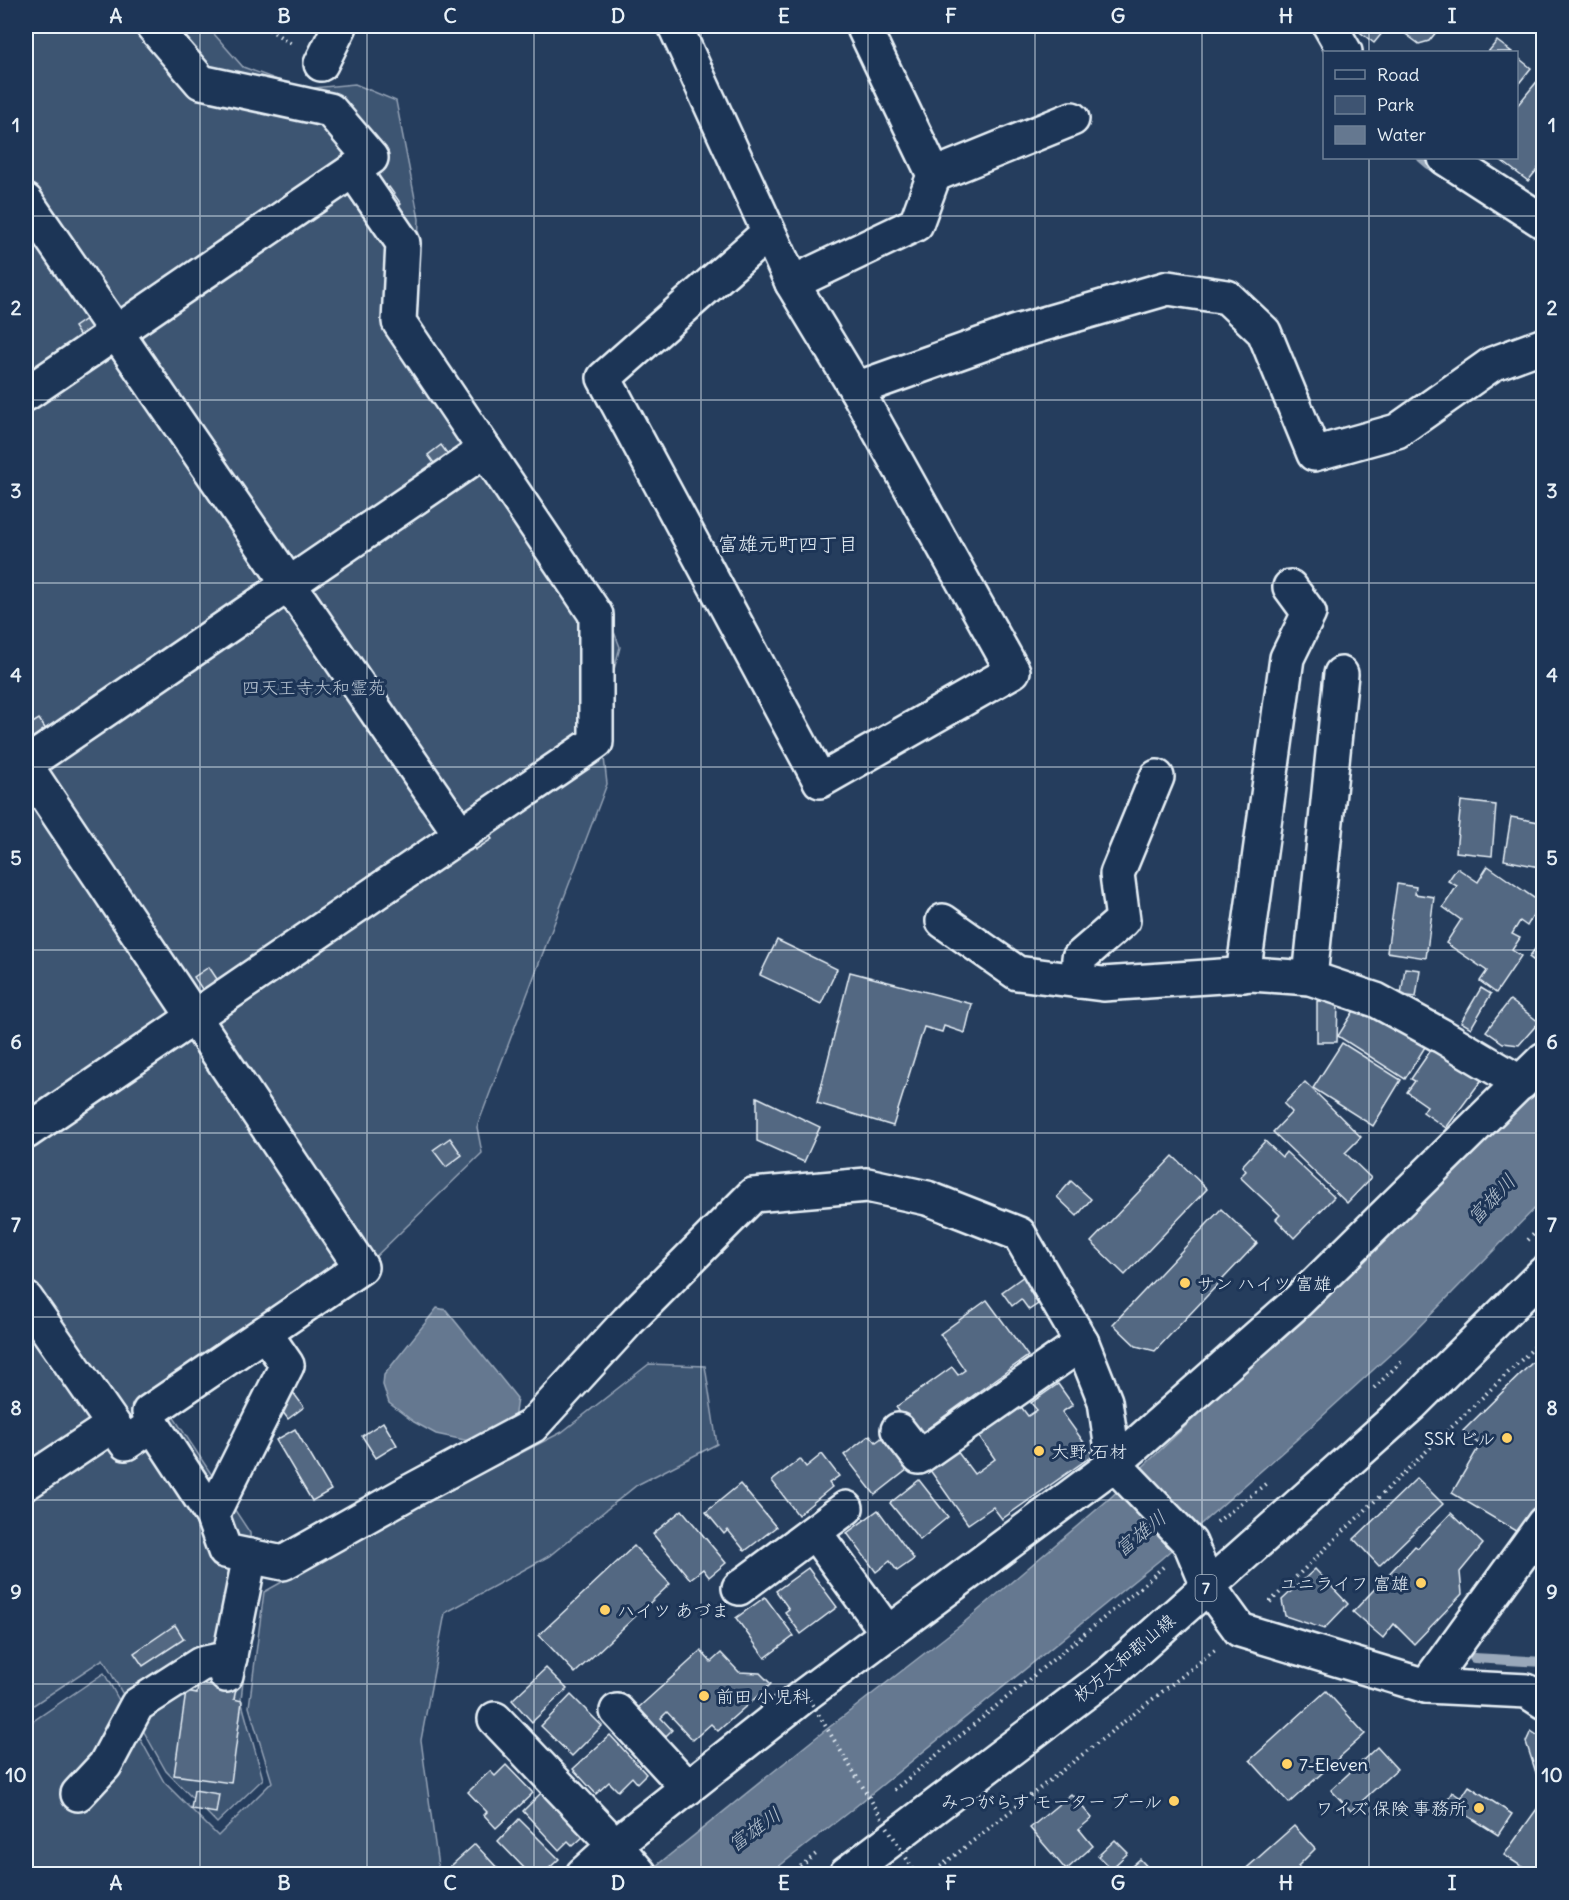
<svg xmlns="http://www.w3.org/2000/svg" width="1569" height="1900" viewBox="0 0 1569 1900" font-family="Delius,'Klee One',sans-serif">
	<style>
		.green { fill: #3e5472; stroke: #93a2b5; stroke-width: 1.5 }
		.water { fill: #657890; stroke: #99a8ba; stroke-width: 1.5 }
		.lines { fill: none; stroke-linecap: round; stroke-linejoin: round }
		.stream { stroke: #99a8ba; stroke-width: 10 }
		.building { fill: #536782; stroke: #e8f1f8; stroke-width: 1.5 }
		.minor-casing { stroke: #e8f1f8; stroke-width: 38 }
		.major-casing { stroke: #e8f1f8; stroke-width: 38 }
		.path { stroke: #e8f1f8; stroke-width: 4; stroke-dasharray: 1.5 4.5; stroke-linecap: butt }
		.minor { stroke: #1d3557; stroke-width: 33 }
		.major { stroke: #1d3557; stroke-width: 33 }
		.path-bridge { stroke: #e8f1f8; stroke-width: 4; stroke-dasharray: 1.5 4.5; stroke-linecap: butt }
		.grid { fill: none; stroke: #e8f1f8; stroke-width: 1.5; stroke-opacity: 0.55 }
		.poi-dot { fill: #ffd166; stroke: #1d3557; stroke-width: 2 }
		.labels { text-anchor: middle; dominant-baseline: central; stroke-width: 6; stroke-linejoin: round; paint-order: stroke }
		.shield { fill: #1d3557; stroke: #abb9c8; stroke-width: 1.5 }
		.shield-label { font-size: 16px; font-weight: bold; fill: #e8f1f8 }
		.park-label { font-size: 18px; fill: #b5c2d0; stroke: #1d3557 }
		.poi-label { font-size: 18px; fill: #e8f1f8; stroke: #1d3557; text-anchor: start }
		.street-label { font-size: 18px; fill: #e8f1f8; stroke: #1d3557 }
		.neighbourhood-label { font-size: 20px; fill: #e8f1f8; stroke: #1d3557 }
		.water-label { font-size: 20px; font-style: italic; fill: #b4c1ce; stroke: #1d3557 }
		.neatline { fill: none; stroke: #e8f1f8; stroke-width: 2 }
		.grid-label { font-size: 20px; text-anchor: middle; font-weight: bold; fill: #e8f1f8 }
	</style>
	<rect width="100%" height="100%" fill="#253d5d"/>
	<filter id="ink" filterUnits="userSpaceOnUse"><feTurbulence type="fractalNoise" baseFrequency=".0167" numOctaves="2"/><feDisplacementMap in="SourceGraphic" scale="12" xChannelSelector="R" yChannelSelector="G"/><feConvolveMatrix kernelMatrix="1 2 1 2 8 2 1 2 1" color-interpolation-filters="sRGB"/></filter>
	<g filter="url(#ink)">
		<g class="green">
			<path d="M26,26H207L243,67L302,89L355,84L396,101L419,219L417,282L407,313L599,593L620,647L600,722L607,784L477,1127L482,1153L330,1301L167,1407L250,1533L253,1592L241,1700L263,1779L217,1823L166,1771L103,1659L26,1710Z"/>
			<path d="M649,1364L705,1366L717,1444L637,1485L549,1556L445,1613L421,1740L439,1874H26V1726L104,1673L164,1782L218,1836L272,1782L249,1707L264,1592L435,1497L562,1432Z"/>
		</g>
		<g class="water">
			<path d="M1543,1083V1200L1405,1341L1295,1441L1161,1559L850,1811L769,1874H646L814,1739L961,1625L1109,1499L1481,1145Z"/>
			<path d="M437,1308L446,1310L517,1398L514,1420L469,1441L436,1434L414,1422L389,1403L383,1385L384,1375Z"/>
		</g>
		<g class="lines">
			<g class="stream">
				<path d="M1422,158L1429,164L1441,171"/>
				<path d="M1474,1658L1544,1662"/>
			</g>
		</g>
		<g class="building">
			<path d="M1352,26H1388L1374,43Z"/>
			<path d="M1395,26H1441L1429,41L1419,44Z"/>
			<path d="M1497,41L1512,52H1488Z"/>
			<path d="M1516,56L1531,68L1516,87Z"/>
			<path d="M1544,73V161L1528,181L1498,158H1516V107Z"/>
			<path d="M389,187L401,204L387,214L376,197Z"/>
			<path d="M87,318L97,331L83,341L74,327Z"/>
			<path d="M441,445L452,460L439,470L428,455Z"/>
			<path d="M39,719L50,736L36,745L26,727Z"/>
			<path d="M1461,801L1496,805L1492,856L1456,852Z"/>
			<path d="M1511,817L1544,823V868L1504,860Z"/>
			<path d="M484,827L492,839L475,850L467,838Z"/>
			<path d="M1488,866L1541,903L1527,926L1520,921L1512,934L1520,938L1512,950L1521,956L1496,993L1480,981L1487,971L1446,943L1461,920L1443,907L1457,886L1448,881L1457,868L1478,882Z"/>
			<path d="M1397,884L1416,887L1415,894L1434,897L1426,958L1387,952Z"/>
			<path d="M1544,937V968L1529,957Z"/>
			<path d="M777,940L837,969L821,1004L760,975Z"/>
			<path d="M209,967L221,985L206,995L194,977Z"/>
			<path d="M1405,968L1420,970L1416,997L1401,995Z"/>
			<path d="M850,972L972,1004L965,1033L944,1026L942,1032L924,1027L893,1126L817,1103Z"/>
			<path d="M1481,988L1491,994L1471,1028L1461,1022Z"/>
			<path d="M1510,1000L1539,1022L1519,1045L1503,1043L1486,1031Z"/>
			<path d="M1317,1001H1338L1337,1042H1317Z"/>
			<path d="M1355,1009L1365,1016L1367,1013L1386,1022L1425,1047L1405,1079L1338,1036Z"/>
			<path d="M1342,1043L1401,1080L1373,1126L1313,1088Z"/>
			<path d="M1433,1047L1486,1074L1446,1128L1423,1112L1427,1106L1407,1092L1415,1081L1411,1079Z"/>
			<path d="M1305,1082L1361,1137L1345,1153L1371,1178L1347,1203L1273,1132L1292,1112L1284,1104Z"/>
			<path d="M757,1097L820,1127L804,1162L757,1141Z"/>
			<path d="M450,1138L462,1155L446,1167L433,1150Z"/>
			<path d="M1265,1141L1282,1157L1286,1152L1334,1197L1294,1238L1276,1219L1280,1215L1240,1177L1246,1171L1242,1166Z"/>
			<path d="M1173,1156L1207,1189L1125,1275L1091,1242Z"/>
			<path d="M1071,1181L1091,1199L1077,1216L1057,1197Z"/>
			<path d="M1221,1209L1257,1243L1155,1351L1136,1346L1113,1324Z"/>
			<path d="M1024,1276L1032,1288L1029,1290L1038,1304L1029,1310L1021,1299L1012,1306L1002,1292Z"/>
			<path d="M987,1300L1028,1356L917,1436L896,1407L952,1367L958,1375L965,1370L940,1334Z"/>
			<path d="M1544,1351V1492L1519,1533L1452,1493L1480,1445L1463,1431Z"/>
			<path d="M1058,1384L1073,1405L1062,1412L1093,1455L1002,1519L993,1507L968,1524L927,1466L954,1447L974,1474L995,1459L977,1433L1019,1404L1028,1416L1037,1410L1031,1403Z"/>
			<path d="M292,1391L304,1407L288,1419L276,1403Z"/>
			<path d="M383,1422L397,1445L376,1458L362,1436Z"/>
			<path d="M295,1429L331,1490L312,1501L276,1440Z"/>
			<path d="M870,1435L876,1442L883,1437L908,1469L875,1495L844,1455Z"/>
			<path d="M822,1454L839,1476L829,1483L832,1487L798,1515L772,1481L800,1459L806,1467Z"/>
			<path d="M1417,1478L1443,1504L1379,1566L1354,1539Z"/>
			<path d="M919,1480L948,1517L920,1540L890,1503Z"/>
			<path d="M740,1484L776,1527L745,1551L728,1530L724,1534L706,1512Z"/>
			<path d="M682,1510L726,1563L709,1577L703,1569L690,1579L653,1534Z"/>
			<path d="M878,1510L914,1559L897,1571L890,1561L876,1572L847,1533Z"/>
			<path d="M1451,1513L1483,1544L1460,1572L1462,1594L1414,1644L1394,1624L1383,1638L1353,1612L1415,1546L1418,1548Z"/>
			<path d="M634,1546L670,1584L575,1673L539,1635Z"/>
			<path d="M808,1568L837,1607L801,1634L785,1612L789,1609L776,1591Z"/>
			<path d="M1315,1569L1348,1604L1324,1629L1285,1616L1282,1600Z"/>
			<path d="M765,1597L794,1636L765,1658L736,1618Z"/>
			<path d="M175,1625L184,1639L143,1666L134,1653Z"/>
			<path d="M701,1651L711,1662L721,1653L739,1672L760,1673L771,1684L718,1731L711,1724L693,1740L667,1712L661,1718L672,1730L664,1738L638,1708Z"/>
			<path d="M546,1668L567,1689L532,1722L512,1700Z"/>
			<path d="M198,1684L236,1689L234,1699L242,1701L231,1783L174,1775L186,1692L197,1694Z"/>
			<path d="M1326,1691L1365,1734L1289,1803L1250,1760Z"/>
			<path d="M571,1695L602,1726L572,1756L541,1726Z"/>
			<path d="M1531,1731L1544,1740V1797L1526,1742Z"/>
			<path d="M610,1735L646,1774L637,1783L632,1777L618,1791L609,1782L596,1794L573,1769Z"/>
			<path d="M1377,1747L1397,1769L1351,1811L1331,1790Z"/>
			<path d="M506,1765L533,1793L496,1828L484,1815L487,1812L468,1792L490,1771L495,1776Z"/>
			<path d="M1469,1786L1512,1814L1498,1835L1446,1802L1452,1792L1461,1798Z"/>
			<path d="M194,1790L219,1794L216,1813L191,1809Z"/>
			<path d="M543,1791L584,1836L573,1846L568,1841L559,1850L523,1811Z"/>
			<path d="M1071,1794L1092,1818L1079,1829L1093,1846L1066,1870L1030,1828Z"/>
			<path d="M1544,1799V1872L1542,1874H1533L1504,1855Z"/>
			<path d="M519,1819L559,1859L543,1874H530L498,1841Z"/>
			<path d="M1294,1826L1315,1849L1298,1866L1305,1874H1240Z"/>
			<path d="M1115,1840L1128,1853L1111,1869L1098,1856Z"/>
			<path d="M475,1844L503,1874H442Z"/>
			<path d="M1140,1859L1154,1874H1123Z"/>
		</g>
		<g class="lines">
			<g class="minor-casing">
				<g id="minor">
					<path d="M675,26L792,283L856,389L1013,671L820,781L604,378L768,233"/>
					<path d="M1330,26L1345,52"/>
					<path d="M321,64L340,26"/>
					<path d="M1445,158L1544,222"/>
					<path d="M934,175L1072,119"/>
					<path d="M26,201L461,835"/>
					<path d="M792,283L916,224L934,175L863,26"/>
					<path d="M856,389L1016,332L1168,288L1227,297L1264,332L1314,454L1397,431L1492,364L1544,345"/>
					<path d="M26,394L371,158L330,110L201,82L153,26"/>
					<path d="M26,764L485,450"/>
					<path d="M26,766L361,1267L149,1412L153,1425"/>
					<path d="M943,921L1017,973L1103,984L1251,974L1310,978L1376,1000L1442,1036L1521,1083"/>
					<path d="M1243,975L1287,658L1309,613L1290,587"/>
					<path d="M1310,978L1341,674"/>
					<path d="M1078,981L1079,958L1123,920L1117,874L1157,777"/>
					<path d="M26,1132L596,742V615L399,322L403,243L353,170"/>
					<path d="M26,1299L126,1443L153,1425L212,1515L225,1551L283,1563L411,1491L532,1426L628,1321L753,1195L867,1185L927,1198L1019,1234L1082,1343L1105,1401L1114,1464L1190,1543L1208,1586L1240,1630L1426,1686L1527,1691L1544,1702"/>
					<path d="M898,1430L919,1457L1082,1343"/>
					<path d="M26,1483L113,1425"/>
					<path d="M212,1515L287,1365L265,1333"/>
					<path d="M815,1533L887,1632"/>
					<path d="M739,1588L846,1508"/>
					<path d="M226,1675L250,1556"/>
					<path d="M1426,1686L1544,1523"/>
					<path d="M617,1711L688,1788"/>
					<path d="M495,1719L615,1845L640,1874"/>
					<path d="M78,1794L105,1765L137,1705L201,1664L230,1658"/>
					<path d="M583,1874L615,1845L806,1694L1114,1464L1295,1304L1544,1059"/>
				</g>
			</g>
			<g class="major-casing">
				<path id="major" d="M846,1874L1112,1672L1411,1405L1544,1273"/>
			</g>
			<g class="path">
				<path d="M264,26L293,45"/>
				<path d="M1528,1240L1544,1224"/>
				<path d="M1374,1388L1403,1360"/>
				<path d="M1217,1522L1268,1482"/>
				<path d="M1270,1602L1544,1338"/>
				<path d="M894,1790L1133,1594L1163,1567"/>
				<path d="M791,1874L816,1854"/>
				<path d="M931,1874L1215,1650"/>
			</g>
			<use href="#minor" class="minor"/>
			<use href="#major" class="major"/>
			<path class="path-bridge" d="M806,1694L916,1874"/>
		</g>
	</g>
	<path class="grid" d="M200,26V1874M367,26V1874M534,26V1874M701,26V1874M868,26V1874M1035,26V1874M1202,26V1874M1369,26V52M1369,158V1874M26,216H1544M26,400H1544M26,583H1544M26,767H1544M26,950H1544M26,1133H1544M26,1317H1544M26,1500H1544M26,1684H1544"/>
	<g class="poi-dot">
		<circle cx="1185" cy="1283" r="6"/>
		<circle cx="1507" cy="1438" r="6"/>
		<circle cx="1039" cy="1451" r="6"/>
		<circle cx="1421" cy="1583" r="6"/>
		<circle cx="605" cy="1610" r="6"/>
		<circle cx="704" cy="1696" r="6"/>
		<circle cx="1287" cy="1764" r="6"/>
		<circle cx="1174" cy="1801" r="6"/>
		<circle cx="1479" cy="1808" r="6"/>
	</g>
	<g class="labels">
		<rect class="shield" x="1195.5" y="1575" width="21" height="26" rx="4.5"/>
		<g class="shield-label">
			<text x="1206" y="1588">7</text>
		</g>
		<g class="park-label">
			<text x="314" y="687">四天王寺大和霊苑</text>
		</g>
		<g class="poi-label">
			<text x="1197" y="1283">サン ハイツ 富雄</text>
			<text x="1495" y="1438" text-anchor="end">SSK ビル</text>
			<text x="1051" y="1451">大野 石材</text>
			<text x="1409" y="1583" text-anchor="end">ユニライフ 富雄</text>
			<text x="617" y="1610">ハイツ あづま</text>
			<text x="716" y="1696">前田 小児科</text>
			<text x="1299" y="1764">7-Eleven</text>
			<text x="1162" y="1801" text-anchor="end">みつがらす モーター プール</text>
			<text x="1467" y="1808" text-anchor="end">ワイズ 保険 事務所</text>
		</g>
		<g class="street-label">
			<text transform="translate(1124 1658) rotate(-40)">枚方大和郡山線</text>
		</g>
		<g class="neighbourhood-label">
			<text x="788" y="543">富雄元町四丁目</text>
		</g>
		<g class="water-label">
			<text transform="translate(1491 1199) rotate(-47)">富雄川</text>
			<text transform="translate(1140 1533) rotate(-39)">富雄川</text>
			<text transform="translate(754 1829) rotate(-36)">富雄川</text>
		</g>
	</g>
	<rect width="1569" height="1900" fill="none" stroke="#1d3557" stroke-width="66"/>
	<rect x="1323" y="51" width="195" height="108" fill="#1d3557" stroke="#6e8097" stroke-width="1.5"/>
	<rect x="1335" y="70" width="30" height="9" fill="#1d3557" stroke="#6e8097" stroke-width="1.5"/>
	<text x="1377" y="81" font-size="18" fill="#e8f1f8">Road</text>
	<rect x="1335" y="96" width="30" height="18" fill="#3e5472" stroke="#6e8097" stroke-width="1.5"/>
	<text x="1377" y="111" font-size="18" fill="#e8f1f8">Park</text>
	<rect x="1335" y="126" width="30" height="18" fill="#657890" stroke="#6e8097" stroke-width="1.5"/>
	<text x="1377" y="141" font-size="18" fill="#e8f1f8">Water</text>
	<rect x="33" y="33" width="1503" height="1834" class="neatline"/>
	<g class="grid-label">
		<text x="116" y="23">A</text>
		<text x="284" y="23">B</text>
		<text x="450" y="23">C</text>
		<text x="618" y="23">D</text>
		<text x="784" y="23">E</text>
		<text x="951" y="23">F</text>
		<text x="1118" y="23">G</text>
		<text x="1286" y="23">H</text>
		<text x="1452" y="23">I</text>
		<text x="16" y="132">1</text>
		<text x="1552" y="132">1</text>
		<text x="16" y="315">2</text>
		<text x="1552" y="315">2</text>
		<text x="16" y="498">3</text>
		<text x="1552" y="498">3</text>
		<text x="16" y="682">4</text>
		<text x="1552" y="682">4</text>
		<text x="16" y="865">5</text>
		<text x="1552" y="865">5</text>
		<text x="16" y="1049">6</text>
		<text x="1552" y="1049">6</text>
		<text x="16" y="1232">7</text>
		<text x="1552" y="1232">7</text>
		<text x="16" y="1415">8</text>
		<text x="1552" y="1415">8</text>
		<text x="16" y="1599">9</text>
		<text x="1552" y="1599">9</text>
		<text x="16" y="1782">10</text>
		<text x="1552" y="1782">10</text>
		<text x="116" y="1890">A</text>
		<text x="284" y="1890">B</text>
		<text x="450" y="1890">C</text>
		<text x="618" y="1890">D</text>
		<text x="784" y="1890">E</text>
		<text x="951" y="1890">F</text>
		<text x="1118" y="1890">G</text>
		<text x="1286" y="1890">H</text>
		<text x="1452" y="1890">I</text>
	</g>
</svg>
